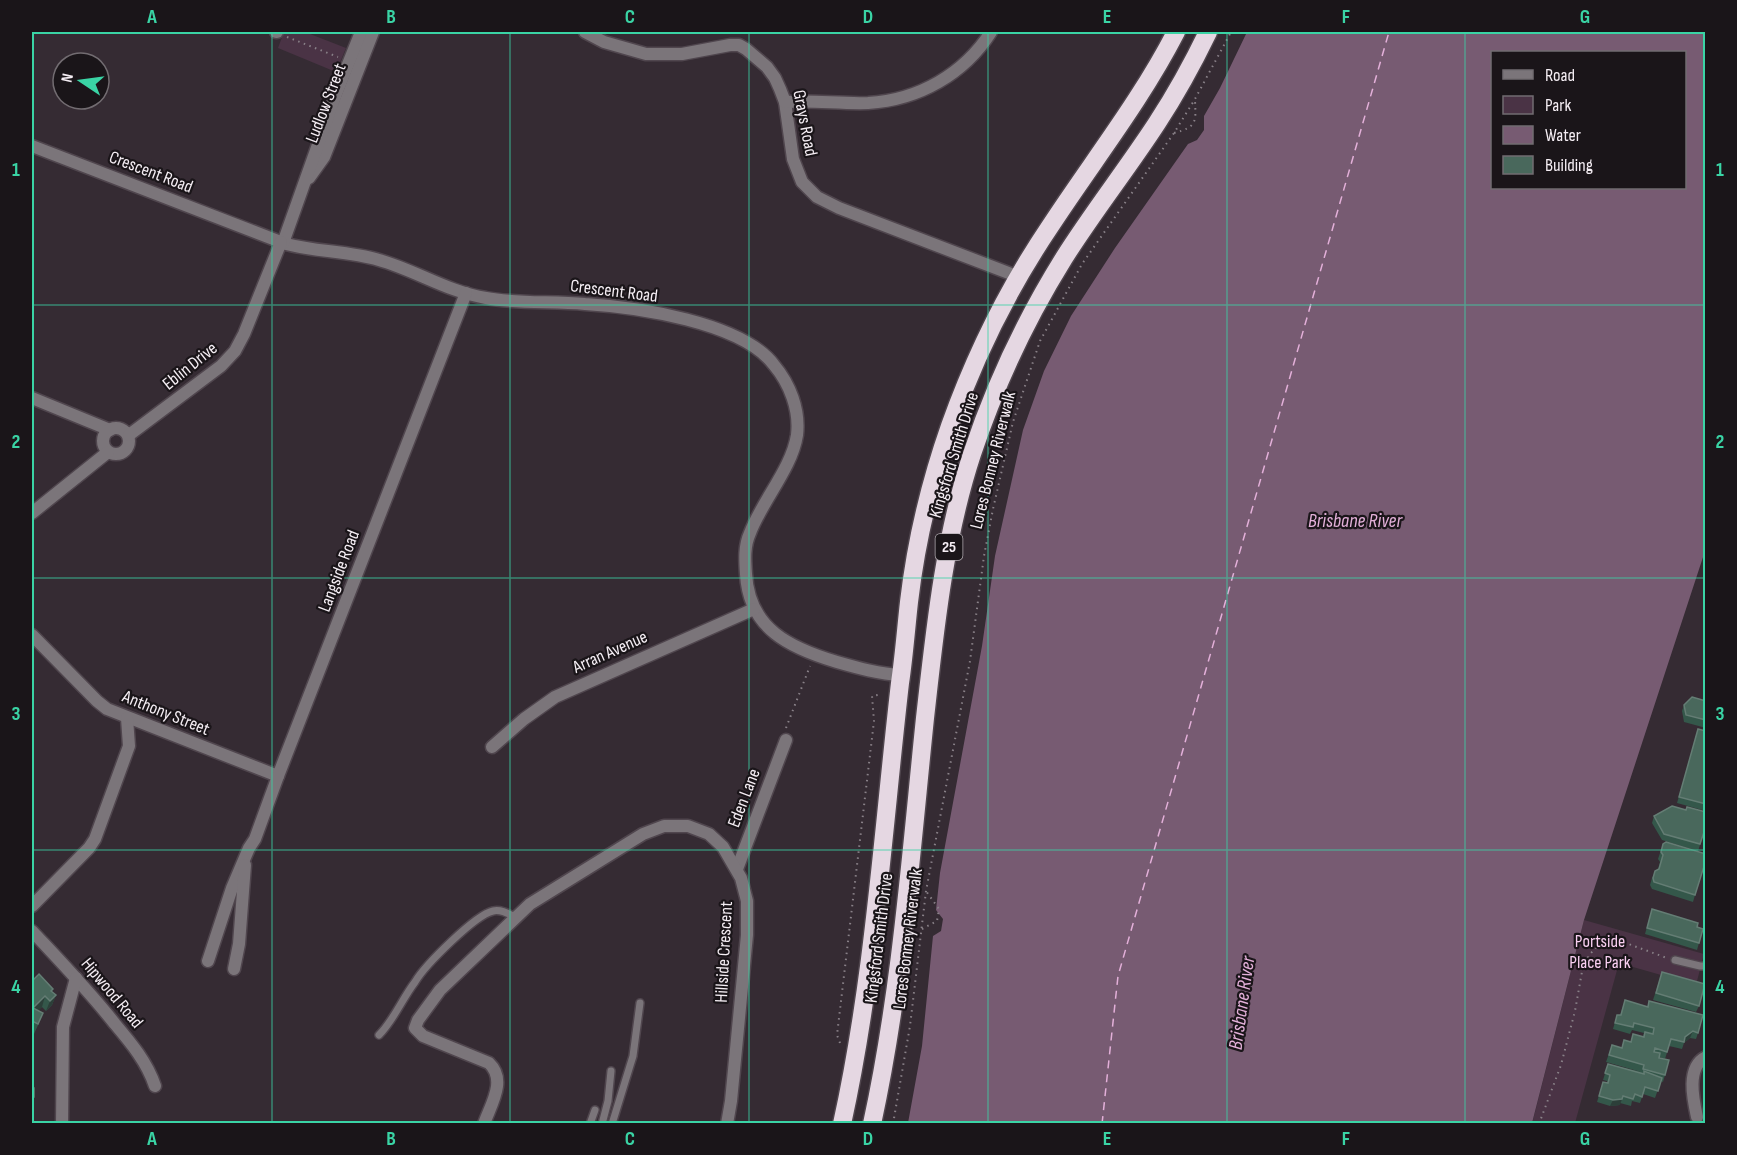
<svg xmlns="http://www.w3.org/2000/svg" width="1737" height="1155" viewBox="0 0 1737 1155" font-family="'Sofia Sans Condensed',sans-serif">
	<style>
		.green { fill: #4a3345 }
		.water { fill: #775b72; fill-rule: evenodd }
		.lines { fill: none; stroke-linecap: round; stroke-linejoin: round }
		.ferry { stroke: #e3b0d9; stroke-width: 1.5; stroke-dasharray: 8 6; stroke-linecap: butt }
		.lane-casing { stroke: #50464e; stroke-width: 10 }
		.street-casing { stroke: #50464e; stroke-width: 15 }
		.highway-casing { stroke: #50464e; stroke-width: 21 }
		.path { stroke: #898188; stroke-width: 2; stroke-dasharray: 1.5 4.5; stroke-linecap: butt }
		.lane { stroke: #7b757a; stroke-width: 7 }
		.street { stroke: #7b757a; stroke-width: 12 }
		.highway { stroke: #e5d7e2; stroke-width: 18 }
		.wall { fill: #34574a }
		.shaded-wall { fill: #2c3f39 }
		.building { fill: #49685c; stroke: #647d74; stroke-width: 1.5 }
		.grid { fill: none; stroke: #3ad4a5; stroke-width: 1.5; stroke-opacity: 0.55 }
		.labels { text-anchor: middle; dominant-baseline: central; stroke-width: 4.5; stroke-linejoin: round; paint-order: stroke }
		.shield { fill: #1a1519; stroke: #b3adb2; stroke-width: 1.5 }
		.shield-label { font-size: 16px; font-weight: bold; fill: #f5eef4 }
		.street-label { font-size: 18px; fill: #f5eef4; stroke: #1a1519 }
		.park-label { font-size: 18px; fill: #f9cff1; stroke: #1a1519 }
		.water-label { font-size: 20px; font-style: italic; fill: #e3b0d9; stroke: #1a1519 }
		.neatline { fill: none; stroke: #3ad4a5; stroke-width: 2 }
		.grid-label { font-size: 20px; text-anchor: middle; font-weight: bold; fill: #3ad4a5 }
	</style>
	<rect width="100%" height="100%" fill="#352b33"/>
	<g class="green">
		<path d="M284,32H305L346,48L336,72L278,48Z"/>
		<path d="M1584,920L1704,954L1696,985L1619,963L1575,1123L1532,1124Z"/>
	</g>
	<path class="water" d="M1247,32H1705V551L1584,920L1532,1123H908L922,1046L933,936L941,931L943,919L936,910L940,873L982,646L995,556L1023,430L1044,371L1071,316L1115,248L1188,144L1197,140L1204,130V116L1220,88ZM1492,52H1684V188H1492Z"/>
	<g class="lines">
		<path class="ferry" d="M1102,1124L1118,976L1389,32"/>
		<g class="lane-casing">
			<g id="lane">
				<path d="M1675,960L1700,966H1706"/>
				<path d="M379,1035C394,1020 402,999 415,982C425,965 475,915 493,911C501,909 509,914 515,917"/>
				<path d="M590,1124L595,1110"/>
				<path d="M602,1124L608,1101L611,1071"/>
				<path d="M612,1124L633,1056L640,1003"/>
			</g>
		</g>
		<g class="street-casing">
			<g id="street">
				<path d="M276,32H277"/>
				<path d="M585,32L604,42L646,54H682L730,45H739L746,49L767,67L775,78L780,89L785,102L793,159L802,182L817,197L839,208L1019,277"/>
				<path d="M785,102C813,100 840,104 868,103C919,100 964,74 991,32"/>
				<path d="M32,146L286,244C317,252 349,251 379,260C415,270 448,292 486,298C518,304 552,301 585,304C636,307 742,322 774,365C790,384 800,410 797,435C792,468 762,501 750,533C744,546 745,560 746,574C749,629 790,648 837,662C858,668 879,674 901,675"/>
				<path d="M309,178L324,157L373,32"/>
				<path d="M283,243L336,94L361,32"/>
				<path d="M32,398L110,430"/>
				<circle cx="116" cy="441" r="13"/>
				<path d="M129,435L221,366L235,351L244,334L281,242"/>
				<path d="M32,513L108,452"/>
				<path d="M32,635L97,701L107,709L278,776"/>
				<path d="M492,747L524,719L555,697L754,609"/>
				<path d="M737,869L786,740"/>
				<path d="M32,906L89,848L95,839L129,746L127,718"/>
				<path d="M32,931C60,961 89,991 115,1024C131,1043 147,1062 155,1086"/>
				<path d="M208,961L232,888L249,848L255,839L278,776L466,293"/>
				<path d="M234,969L239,944L245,865"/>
				<path d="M1697,1117C1693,1099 1686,1067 1706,1057"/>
				<path d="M62,1124L63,1027L76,978"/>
				<path d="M484,1124C491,1104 507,1080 489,1063L423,1036L415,1028L418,1020L440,990L530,904L643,834L664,826H688L709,834L723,847L741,878L747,901V935L731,1101L727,1124"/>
			</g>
		</g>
		<g class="highway-casing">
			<g id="highway">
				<path d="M842,1124C874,979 883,830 900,683C904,656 906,629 909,602C916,542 930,483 950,426C975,356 1008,289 1049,228C1092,162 1140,102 1176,32"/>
				<path d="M872,1124C901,991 911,853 925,718C935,629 944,539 972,454C995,385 1026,319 1064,258C1093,212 1127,169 1157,123C1176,94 1193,63 1208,32"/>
			</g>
		</g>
		<g class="path">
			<path d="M287,37L338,57"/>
			<path d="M1174,133C1197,127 1196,122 1195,101"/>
			<path d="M786,728L810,666"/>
			<path d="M922,929L937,921L939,909L926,891"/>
			<path d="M840,1043L837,1035L874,721L872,696L878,695"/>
			<path d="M893,1124L910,1026L926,891L970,661L984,556L993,509L1013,422L1040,341L1082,264L1174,133L1195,99L1231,32"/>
			<path d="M1539,1124L1561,1065L1575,1011L1583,966L1590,954L1597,947L1608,943L1623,942L1667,958"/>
		</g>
		<use href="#lane" class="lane"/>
		<use href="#street" class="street"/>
		<use href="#highway" class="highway"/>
	</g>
	<g class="wall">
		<path d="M1706,689V728L1684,722L1682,711L1684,705L1703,700Z"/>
		<path d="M1698,729L1706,731V811L1677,803Z"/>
		<path d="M1686,810L1706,812V837L1703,836L1698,851L1662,840L1652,823L1654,816Z"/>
		<path d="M1663,844L1695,895L1693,902L1652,889L1650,885L1652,878L1658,869L1660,862L1658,859Z"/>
		<path d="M1652,909L1703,929L1697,950L1645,934Z"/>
		<path d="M1662,972L1699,1006L1696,1012L1653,1000Z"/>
		<path d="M32,981L53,989L52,992L56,995L52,1005L46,1011L42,1007L38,1010L39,1023L34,1034L32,1033Z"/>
		<path d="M1625,1000L1647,1007L1649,1001L1698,1033L1696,1039L1690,1038L1684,1043L1682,1049L1669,1046L1665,1059L1659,1057L1665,1075L1663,1082L1661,1081L1655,1098L1643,1094L1640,1103L1632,1101L1631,1106L1620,1103V1105L1610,1106L1597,1102L1603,1082L1607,1083V1081L1603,1080L1608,1064L1641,1072L1606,1062L1612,1045L1622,1048L1624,1040L1630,1042L1643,1036L1644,1033L1632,1030L1630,1034L1613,1029L1617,1015H1620Z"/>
	</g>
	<g class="shaded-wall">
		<path d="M56,995L52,1005L46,1011L50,1001Z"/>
		<path d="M45,996L42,1007L32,1017L33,1008Z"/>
		<path d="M1693,1031L1690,1038L1684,1043L1685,1037Z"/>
		<path d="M1622,1099L1620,1105L1610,1106L1613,1100Z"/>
	</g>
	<g class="building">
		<path d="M1692,697L1706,701V720L1686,715L1684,705Z"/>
		<path d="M1698,729L1706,731V804L1679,797Z"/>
		<path d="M1672,806L1686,810L1687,807L1706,812V829H1705L1700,844L1664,834L1654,816Z"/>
		<path d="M1666,842L1706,854V860L1695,895L1654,882L1653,878L1655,871L1659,869L1663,855L1661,852L1663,844Z"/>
		<path d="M1652,909L1698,923L1697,927L1703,929L1699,943L1647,928Z"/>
		<path d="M1662,972L1705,984L1699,1006L1656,993Z"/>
		<path d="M39,974L53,989L51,991L56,995L50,1001L45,996L33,1008L43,1013L38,1024L32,1021V981Z"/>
		<path d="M1625,1000L1648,1007L1649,1001L1703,1015L1698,1033L1693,1031L1685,1037L1684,1042L1671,1039L1667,1052L1655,1048L1654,1052L1660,1053L1659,1058L1669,1060L1665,1075L1643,1069L1644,1065L1609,1055L1612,1045L1622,1048L1624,1040L1631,1042L1633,1034L1644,1037L1645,1032L1653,1034L1654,1028L1634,1023L1633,1027L1615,1023L1617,1015H1621Z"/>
		<path d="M1608,1064L1644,1074V1071L1662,1078L1658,1091L1645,1087L1642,1097L1635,1094L1633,1099L1623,1096L1622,1099L1613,1100L1599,1096L1603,1082L1608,1083L1610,1075L1605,1073Z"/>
		<rect x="32" y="1088" width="2" height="9"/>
	</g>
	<path class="grid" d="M272,32V1124M510,32V1124M749,32V1124M988,32V1124M1227,32V1124M1465,32V1124M32,305H1706M32,578H1706M32,850H1706"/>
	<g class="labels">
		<rect class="shield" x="935.5" y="534" width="27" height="26" rx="4.5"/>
		<g class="shield-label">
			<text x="949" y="547">25</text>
		</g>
		<g class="street-label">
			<text transform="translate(326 103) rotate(-69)">Ludlow Street</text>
			<text transform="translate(805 123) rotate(79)">Grays Road</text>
			<text transform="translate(151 172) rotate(21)">Crescent Road</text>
			<text transform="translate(614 291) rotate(7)">Crescent Road</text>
			<text transform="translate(190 366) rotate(-39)">Eblin Drive</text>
			<text transform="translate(954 455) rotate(-73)">Kingsford Smith Drive</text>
			<text transform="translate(993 460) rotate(-76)">Lores Bonney Riverwalk</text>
			<text transform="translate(339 571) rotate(-69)">Langside Road</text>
			<text transform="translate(610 652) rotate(-24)">Arran Avenue</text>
			<text transform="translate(166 713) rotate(22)">Anthony Street</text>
			<text transform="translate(744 798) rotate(-69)">Eden Lane</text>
			<text transform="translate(879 938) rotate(-83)">Kingsford Smith Drive</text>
			<text transform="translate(908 939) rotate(-83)">Lores Bonney Riverwalk</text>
			<text transform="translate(724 952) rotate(-87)">Hillside Crescent</text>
			<text transform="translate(112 993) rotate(50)">Hipwood Road</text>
		</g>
		<g class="park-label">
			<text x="1600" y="941">Portside<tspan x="1600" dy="21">Place Park</tspan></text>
		</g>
		<g class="water-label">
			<text x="1355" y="521">Brisbane River</text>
			<text transform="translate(1242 1003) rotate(-82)">Brisbane River</text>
		</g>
	</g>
	<rect width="1737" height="1155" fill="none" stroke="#1a1519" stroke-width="66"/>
	<rect x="1491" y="51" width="195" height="138" fill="#1a1519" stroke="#726c71" stroke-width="1.5"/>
	<rect x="1503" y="70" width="30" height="9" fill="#7b757a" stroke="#726c71" stroke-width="1.5"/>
	<text x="1545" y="81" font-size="18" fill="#f5eef4">Road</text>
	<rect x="1503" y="96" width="30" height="18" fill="#4a3345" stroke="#726c71" stroke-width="1.5"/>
	<text x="1545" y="111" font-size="18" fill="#f5eef4">Park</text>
	<rect x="1503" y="126" width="30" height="18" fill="#775b72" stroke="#726c71" stroke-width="1.5"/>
	<text x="1545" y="141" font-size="18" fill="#f5eef4">Water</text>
	<rect x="1503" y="156" width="30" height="18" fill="#49685c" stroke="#726c71" stroke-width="1.5"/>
	<text x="1545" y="171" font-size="18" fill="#f5eef4">Building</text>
	<g transform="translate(81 81) rotate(283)"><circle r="28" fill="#1a1519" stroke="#726c71" stroke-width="1.5"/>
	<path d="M0-4.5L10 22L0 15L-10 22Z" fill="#3ad4a5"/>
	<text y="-9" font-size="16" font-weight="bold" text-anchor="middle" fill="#f5eef4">N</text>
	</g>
	<rect x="33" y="33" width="1671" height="1089" class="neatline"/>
	<g class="grid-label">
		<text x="152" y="23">A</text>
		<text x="391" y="23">B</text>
		<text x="630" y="23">C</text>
		<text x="868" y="23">D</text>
		<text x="1107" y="23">E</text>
		<text x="1346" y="23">F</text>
		<text x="1585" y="23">G</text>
		<text x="16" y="176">1</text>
		<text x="1720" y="176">1</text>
		<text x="16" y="448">2</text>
		<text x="1720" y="448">2</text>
		<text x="16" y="720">3</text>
		<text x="1720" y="720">3</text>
		<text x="16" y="993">4</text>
		<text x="1720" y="993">4</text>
		<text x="152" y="1145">A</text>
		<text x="391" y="1145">B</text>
		<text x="630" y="1145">C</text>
		<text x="868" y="1145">D</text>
		<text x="1107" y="1145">E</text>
		<text x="1346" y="1145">F</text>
		<text x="1585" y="1145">G</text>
	</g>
</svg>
